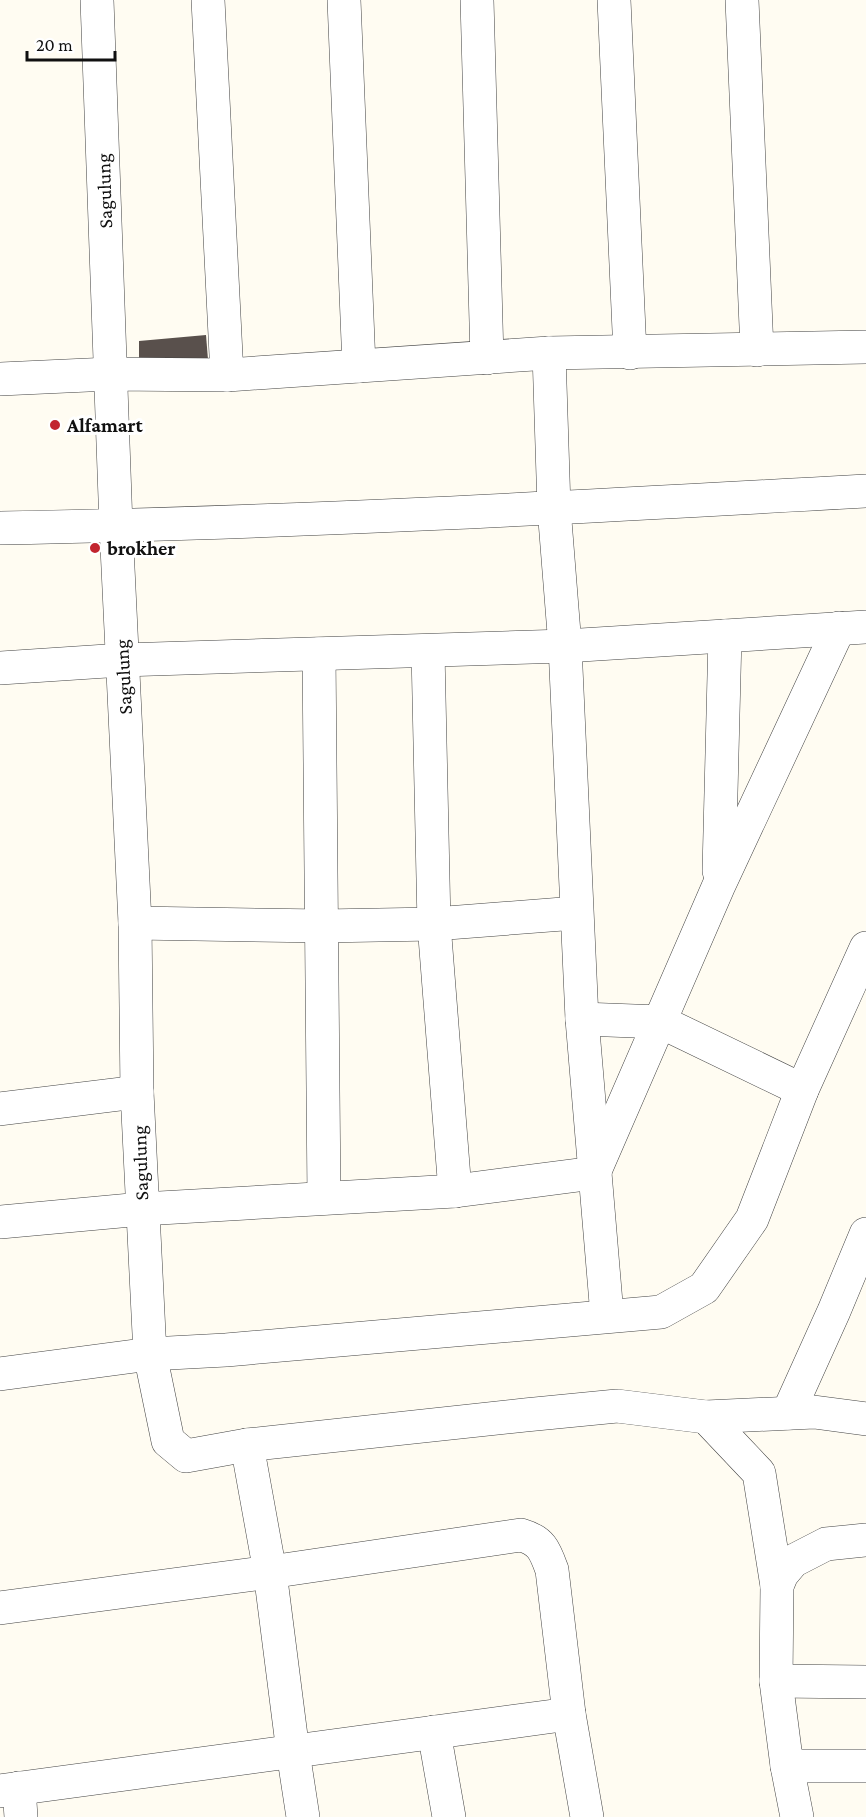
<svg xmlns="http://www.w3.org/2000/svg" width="866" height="1817" viewBox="0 0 866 1817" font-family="'Crimson Pro',serif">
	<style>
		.building { fill: #59504c }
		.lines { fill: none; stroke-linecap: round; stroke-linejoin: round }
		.minor-casing { stroke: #434343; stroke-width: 34 }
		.minor { stroke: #fff; stroke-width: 33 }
		.poi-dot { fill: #c2252f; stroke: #fff; stroke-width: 2 }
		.labels { text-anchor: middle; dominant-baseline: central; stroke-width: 6; stroke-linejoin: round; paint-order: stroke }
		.street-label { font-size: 20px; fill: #101010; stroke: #fff }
		.poi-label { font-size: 20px; font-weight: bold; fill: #101010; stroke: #fff; text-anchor: start }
	</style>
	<rect width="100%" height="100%" fill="#fffcf2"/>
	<path class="building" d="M206,335L209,372L139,369V341Z"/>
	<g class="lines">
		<g class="minor-casing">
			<g id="minor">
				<path d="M97,0L116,526L135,923L137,1092L150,1354L168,1441L186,1456L247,1445L270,1572L293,1752L303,1817"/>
				<path d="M208,0L227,375"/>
				<path d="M344,0L359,366"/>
				<path d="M477,0L487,358"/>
				<path d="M614,0L630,353"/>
				<path d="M742,0L757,350"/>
				<path d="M549,353L554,508L565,646L582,1019L607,1315"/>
				<path d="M0,379L110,374L227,375L549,353L866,347"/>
				<path d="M0,528C289,523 578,507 866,491"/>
				<path d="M428,651L434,924L455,1191"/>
				<path d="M319,654L324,1198"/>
				<path d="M0,668L122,660L565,646L866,627"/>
				<path d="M719,871L725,636"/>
				<path d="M135,923L323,926L434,924L576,913"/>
				<path d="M582,1019L661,1022L802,1090"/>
				<path d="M0,1109L137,1092"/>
				<path d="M0,1222L142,1209L455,1191L594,1173L719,885L839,628"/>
				<path d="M0,1374L150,1354L226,1350L661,1312L704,1288L752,1219L802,1090L866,948"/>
				<path d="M788,1413L834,1311L866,1234"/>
				<path d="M706,1417L759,1473L777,1586"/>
				<path d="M247,1445L525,1415L617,1406L706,1417L814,1412L866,1419"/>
				<path d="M0,1608L270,1572L521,1535C542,1541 545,1551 552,1570L569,1714L587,1817"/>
				<path d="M776,1681L866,1682"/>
				<path d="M434,1732L449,1817"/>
				<path d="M787,1766H866"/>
				<path d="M19,1788L21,1817"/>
				<path d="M0,1791L569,1714"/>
				<path d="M797,1817L787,1766L776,1681L777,1586L782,1574L793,1561L826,1544L866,1540"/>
			</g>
		</g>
		<use href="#minor" class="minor"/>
	</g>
	<g class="poi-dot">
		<circle cx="55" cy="425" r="6"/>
		<circle cx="95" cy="548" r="6"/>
	</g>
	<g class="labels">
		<g class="street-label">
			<text transform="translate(104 191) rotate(-92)">Sagulung</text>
			<text transform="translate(123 677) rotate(-93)">Sagulung</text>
			<text transform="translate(140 1163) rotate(-92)">Sagulung</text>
		</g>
		<g class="poi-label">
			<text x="67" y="425">Alfamart</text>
			<text x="107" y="548">brokher</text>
		</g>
	</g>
	<path d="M27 51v9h88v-9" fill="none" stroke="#101010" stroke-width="3"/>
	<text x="36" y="51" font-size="18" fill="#101010" stroke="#ffffff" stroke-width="4.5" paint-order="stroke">20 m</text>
</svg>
